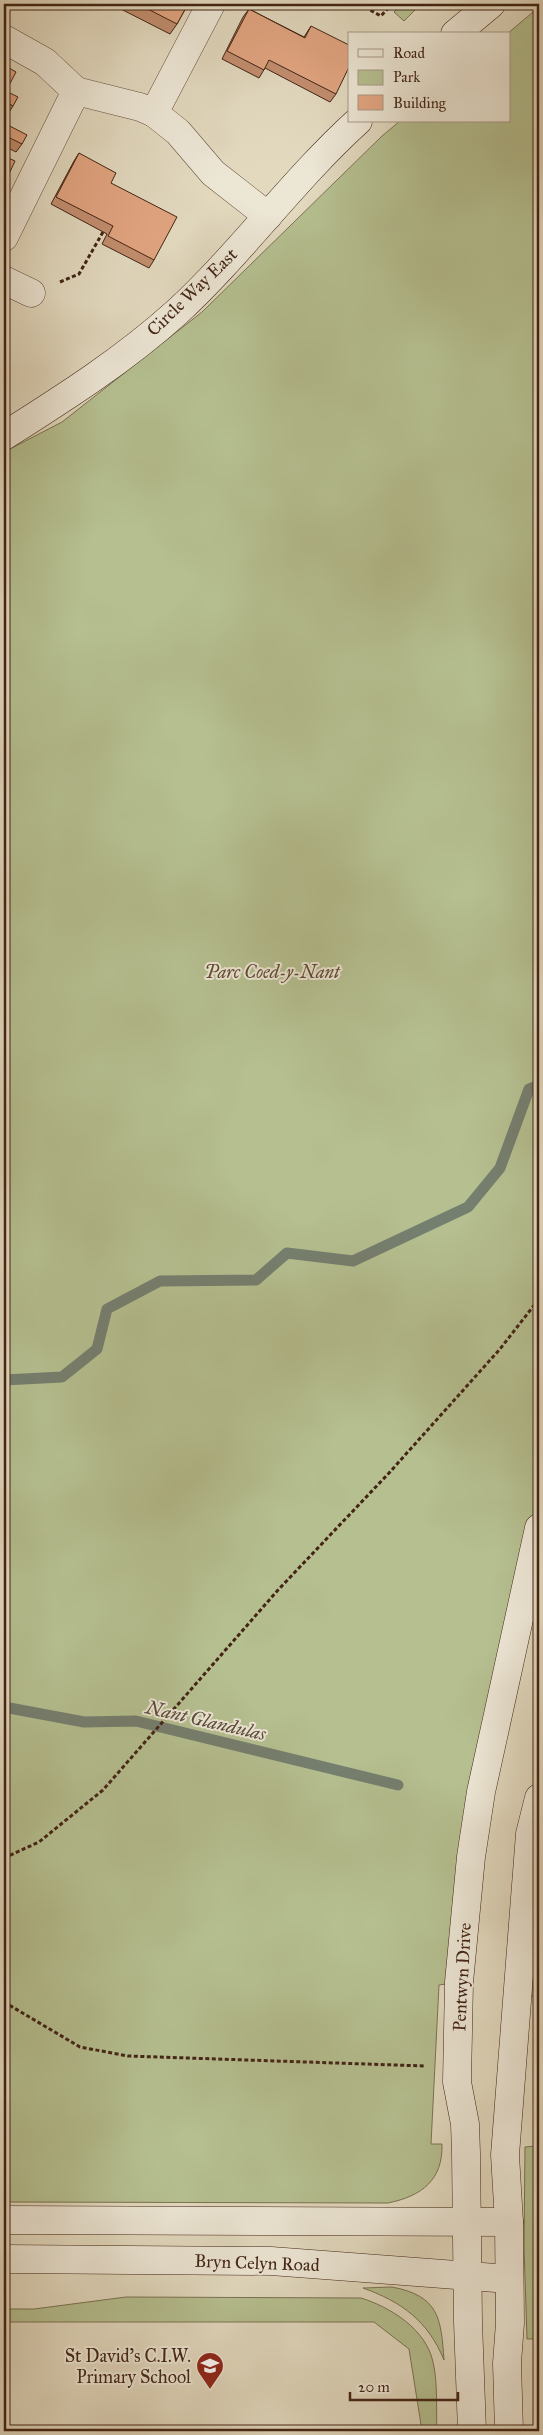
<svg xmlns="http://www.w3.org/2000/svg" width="543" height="2435" font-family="'IM FELL Great Primer',serif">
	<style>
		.green { fill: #b5bf90; stroke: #7c7252 }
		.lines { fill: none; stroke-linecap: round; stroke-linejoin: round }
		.stream { stroke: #757f6f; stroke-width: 11 }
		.street-casing { stroke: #6b5140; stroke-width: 29 }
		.secondary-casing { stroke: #432415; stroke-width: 29 }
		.path { stroke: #432415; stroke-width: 3; stroke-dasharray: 4 2.5; stroke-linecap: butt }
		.street { stroke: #ece6d5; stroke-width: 28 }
		.secondary { stroke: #ece6d5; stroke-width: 28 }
		.wall { fill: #c28e6f; stroke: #432415 }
		.building { fill: #e1a581; stroke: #432415 }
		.labels { text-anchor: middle; stroke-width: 4; stroke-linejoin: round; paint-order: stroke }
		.street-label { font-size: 18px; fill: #432415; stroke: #ece6d5 }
		.park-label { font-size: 18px; font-style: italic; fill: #604b34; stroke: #ece6d5 }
		.poi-label { font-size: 18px; fill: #432415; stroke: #ece6d5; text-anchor: end }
		.water-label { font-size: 19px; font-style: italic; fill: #584a3a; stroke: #ece6d5 }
	</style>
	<rect width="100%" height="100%" fill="#e2d9bf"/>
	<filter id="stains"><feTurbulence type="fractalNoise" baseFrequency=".004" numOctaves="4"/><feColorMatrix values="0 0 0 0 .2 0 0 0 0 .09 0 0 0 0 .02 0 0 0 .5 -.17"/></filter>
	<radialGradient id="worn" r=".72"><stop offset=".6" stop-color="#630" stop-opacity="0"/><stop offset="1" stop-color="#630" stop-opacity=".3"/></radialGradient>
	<g class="green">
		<polygon points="403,4 421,4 404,21 394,12"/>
		<path d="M539,7V1492L508,1630L446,1984L439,1985L431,2144H442C443,2180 422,2196 388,2203L4,2202V452L62,422L202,312L382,136L400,121H509V34H507Z"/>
		<polygon points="539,1911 539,1997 531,1996"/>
		<polygon points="539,2090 539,2339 527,2339 524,2246 525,2147 536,2146"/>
		<path d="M392,2287C439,2296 441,2318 444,2360C428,2321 402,2302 363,2288Z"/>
		<path d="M126,2297L361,2298C390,2307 426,2329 433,2362C438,2383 436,2409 437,2431H422L409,2349L374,2322H4V2309H34Z"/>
	</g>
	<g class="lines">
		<g class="stream">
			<polyline points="4,1380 62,1377 97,1349 107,1309 160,1281 256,1280 287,1253 353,1261 468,1207 500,1168 529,1089 539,1085"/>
			<polyline points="4,1707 84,1722 136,1721 398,1785"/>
		</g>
		<defs>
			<g id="street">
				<polyline points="4,39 45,62 76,91"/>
				<polyline points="154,113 178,132 213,173 268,216"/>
				<polyline points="4,237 76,91 140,107 154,113 211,4"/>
				<polyline points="4,280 31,293"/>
			</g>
			<g id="secondary">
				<polyline points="455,34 491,4"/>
				<path d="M4,436C64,398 124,360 177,312C241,253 293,180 358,121"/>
				<polyline points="4,2220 509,2222"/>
				<polyline points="4,2259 271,2261 509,2279"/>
				<polyline points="472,2431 468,2322 466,2153 465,2124 457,2082 459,1982 471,1857 481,1792 539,1528"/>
				<polyline points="509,2431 507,2363 510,2323 509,2222 505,2155 530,1834 539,1798"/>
			</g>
		</defs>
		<use href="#street" class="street-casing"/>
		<use href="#secondary" class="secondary-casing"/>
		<g class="path">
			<polyline points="359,4 381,16 392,4"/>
			<polyline points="60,282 79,274 103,232"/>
			<polyline points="4,1858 39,1842 103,1790 278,1590 389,1473 500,1349 539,1299"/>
			<polyline points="4,2002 80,2047 128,2056 425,2066"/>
		</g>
		<use href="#street" class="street"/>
		<use href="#secondary" class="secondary"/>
	</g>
	<g class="wall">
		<polygon points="111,4 188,4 177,24 170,34"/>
		<polygon points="249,9 304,37 311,26 336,94 330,102 265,68 259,78 222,59 243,17"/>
		<polygon points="4,65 6,91 13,106 8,114 4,112"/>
		<polygon points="4,123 22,144 16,152 4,146"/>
		<polygon points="79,153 111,183 154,260 149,268 102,244 107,234 51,204 74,161"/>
		<polygon points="4,156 8,176 4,182"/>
	</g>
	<g class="building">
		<polygon points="138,4 188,4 177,24"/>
		<polygon points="249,9 305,38 311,26 349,45 349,67 336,94 269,60 264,70 227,51"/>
		<polygon points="4,65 16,72 6,91 18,97 13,106 4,101"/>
		<polygon points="4,123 27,135 22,144 4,135"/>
		<polygon points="79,153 116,173 111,183 177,217 154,260 108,236 113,226 56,197"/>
		<polygon points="4,156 15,161 8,176 4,174"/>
		<polygon points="20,2427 28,2427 34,2431 15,2431"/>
	</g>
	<defs>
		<symbol id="school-pin" viewBox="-11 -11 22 30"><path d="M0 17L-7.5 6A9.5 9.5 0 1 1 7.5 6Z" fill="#8f2418" stroke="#ece6d5"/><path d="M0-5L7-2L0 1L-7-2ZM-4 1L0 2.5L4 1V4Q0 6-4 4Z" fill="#fff"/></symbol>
	</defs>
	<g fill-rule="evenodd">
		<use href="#school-pin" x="194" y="2350" width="32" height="43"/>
	</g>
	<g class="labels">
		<g class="street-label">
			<text transform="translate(192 292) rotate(-44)" y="6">Circle Way East</text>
			<text transform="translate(462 1977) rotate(-87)" y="6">Pentwyn Drive</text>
			<text transform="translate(257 2263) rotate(2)" y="6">Bryn Celyn Road</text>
		</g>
		<g class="park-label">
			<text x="272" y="978">Parc Coed-y-Nant</text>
		</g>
		<g class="poi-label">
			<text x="191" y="2362">St David's C.I.W.<tspan x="191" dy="21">Primary School</tspan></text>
		</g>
		<g class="water-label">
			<text transform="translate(206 1720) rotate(13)" y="7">Nant Glandulas</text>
		</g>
	</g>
	<rect width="543" height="2435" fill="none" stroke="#e2d9bf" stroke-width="20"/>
	<rect x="5" y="5" width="533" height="2425" fill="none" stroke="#432415" stroke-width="2.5"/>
	<rect x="10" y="10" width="523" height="2415" fill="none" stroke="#432415"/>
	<rect x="348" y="32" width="162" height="90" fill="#ece6d5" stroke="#a89888"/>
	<rect x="358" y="49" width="25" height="8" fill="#ece6d5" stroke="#a89888"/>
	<text x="393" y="58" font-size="15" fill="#432415">Road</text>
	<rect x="358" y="70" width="25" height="15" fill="#b5bf90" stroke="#a89888"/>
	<text x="393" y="82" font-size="15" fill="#432415">Park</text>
	<rect x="358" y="95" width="25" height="15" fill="#e1a581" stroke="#a89888"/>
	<text x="393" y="108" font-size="15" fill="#432415">Building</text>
	<path d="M350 2392v8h108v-8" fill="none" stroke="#432415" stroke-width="2.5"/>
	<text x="358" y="2392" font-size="15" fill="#432415" stroke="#ece6d5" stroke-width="4" paint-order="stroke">20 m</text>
	<rect width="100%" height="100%" filter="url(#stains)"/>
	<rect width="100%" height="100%" fill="url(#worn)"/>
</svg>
